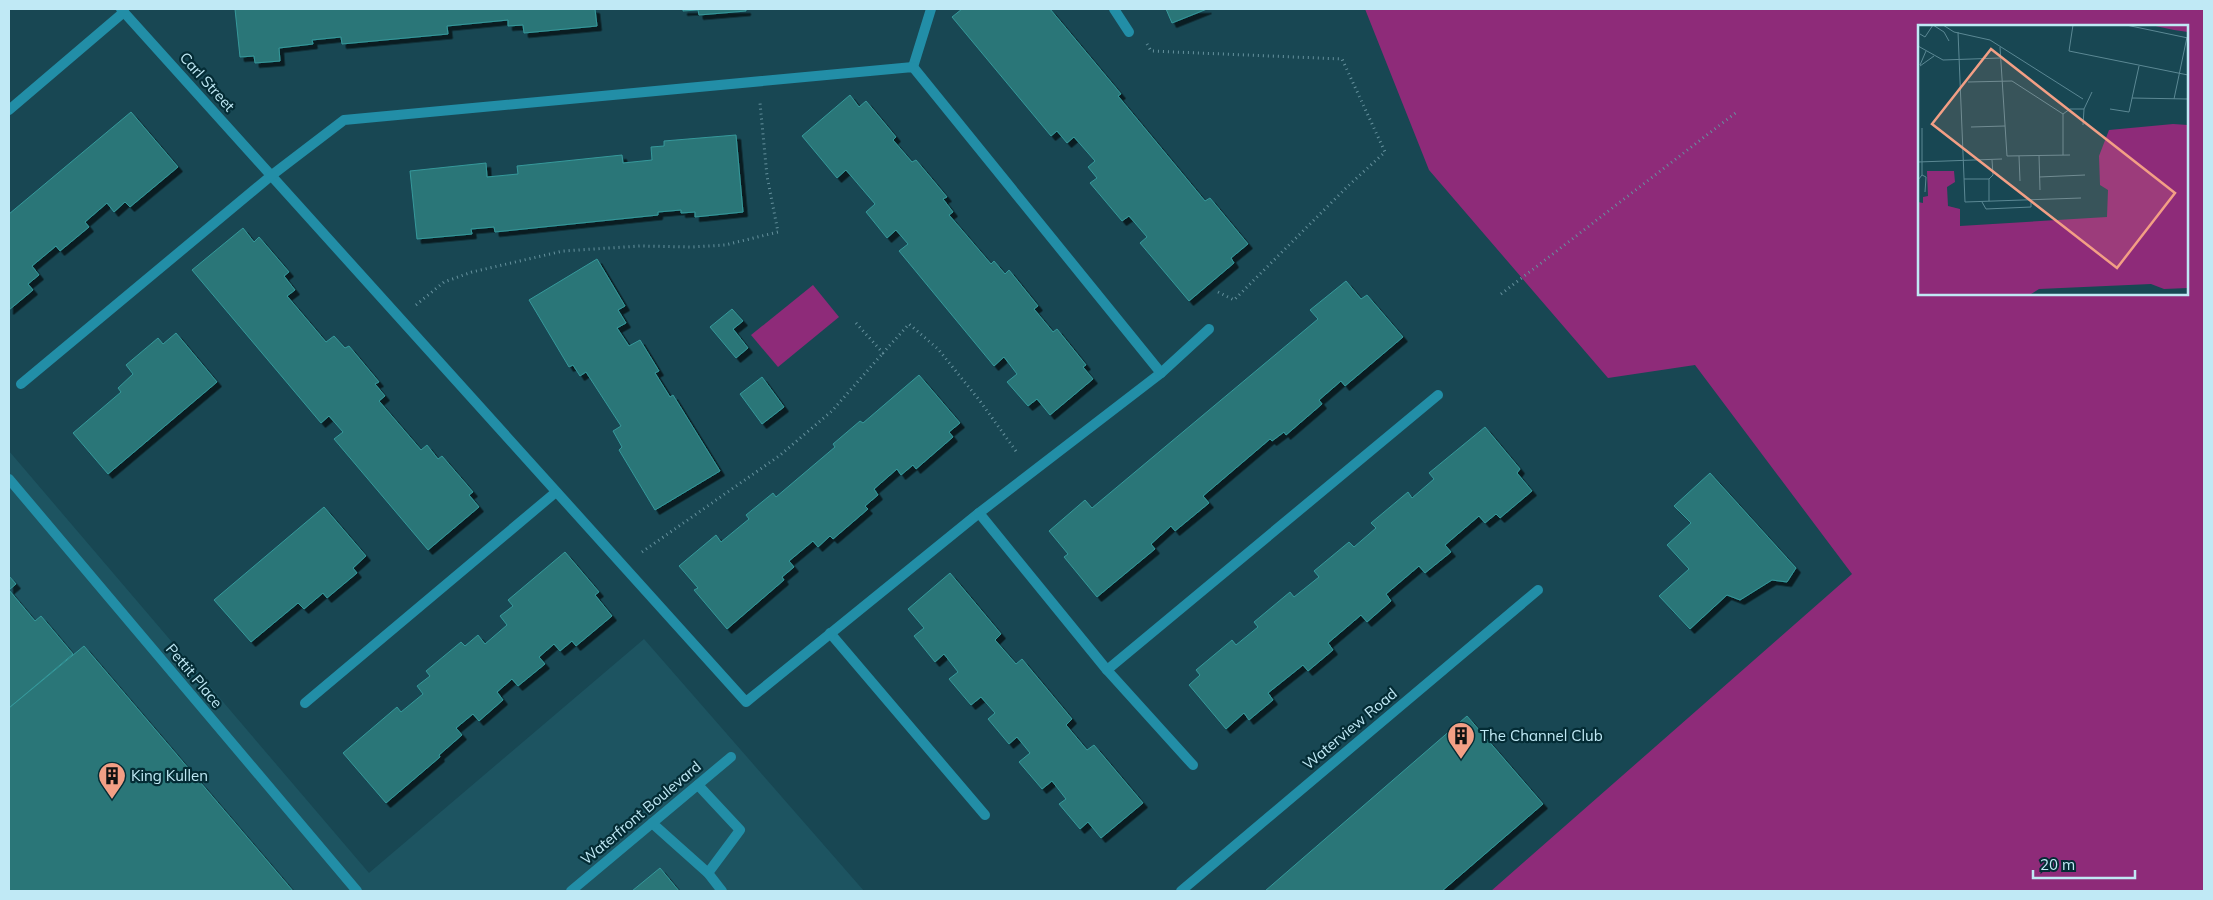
<svg xmlns="http://www.w3.org/2000/svg" width="2213" height="900" font-family="Mulish,sans-serif">
	<style>
		.built { fill: #1d5461 }
		.water { fill: #8e2b79; fill-rule: evenodd }
		.building { fill: #2c7678; stroke: #35999b; filter: url(#shadow) }
		.lines { fill: none; stroke-linecap: round; stroke-linejoin: round }
		.path { stroke: #66929e; stroke-width: 3; stroke-dasharray: 1 4; stroke-linecap: butt }
		.service { stroke: #228ea7; stroke-width: 10 }
		.minor { stroke: #228ea7; stroke-width: 10 }
		.labels { text-anchor: middle; stroke-width: 4.5; stroke-linejoin: round; paint-order: stroke }
		.street-label { font-size: 15px; fill: #c0e9f5; stroke: #042c35 }
		.poi-label { font-size: 15px; fill: #c0e9f5; stroke: #042c35; text-anchor: start }
		.inset-road { fill: none; stroke: #5b8894; stroke-width: 1 }
		.view { fill: #f39f85; fill-opacity: 0.15; stroke: #f39f85; stroke-width: 2.5 }
		.inset-edge { fill: none; stroke: #c0e9f5; stroke-width: 2.5 }
	</style>
	<defs>
		<filter id="shadow"><feDropShadow dx="4.5" dy="4.5" stdDeviation="0" flood-color="#0009"/></filter>
	</defs>
	<rect width="100%" height="100%" fill="#184753"/>
	<polygon class="built" points="9,451 369,873 644,639 864,891 9,891"/>
	<g class="water">
		<path d="M1365,9H2204V891H1491L1852,574L1695,365L1608,378L1429,170ZM1919,26H2187V294H1919Z"/>
		<polygon points="813,285 839,317 778,367 751,335"/>
	</g>
	<g class="building">
		<polygon points="235,9 595,9 597,26 524,33 523,25 508,26 508,20 447,26 448,34 342,44 341,37 312,40 313,44 279,48 280,61 255,63 254,56 240,57"/>
		<polygon points="683,9 746,9 746,11 699,15 698,10 683,11"/>
		<polygon points="962,9 1050,9 1121,94 1118,96 1205,201 1210,198 1248,244 1231,258 1234,263 1189,301 1140,243 1147,237 1129,216 1122,221 1090,183 1097,178 1088,167 1095,161 1074,137 1067,143 1057,131 1051,136 952,17"/>
		<polygon points="1166,9 1207,9 1172,23"/>
		<polygon points="850,95 859,107 866,101 896,137 893,140 912,162 916,160 947,197 943,199 953,212 949,215 991,264 994,261 1005,274 1009,270 1038,306 1034,309 1053,332 1057,329 1086,365 1083,367 1093,379 1050,415 1037,399 1028,406 1007,382 1017,374 1004,357 994,366 899,251 908,244 896,230 887,238 866,212 875,204 846,170 837,178 802,136"/>
		<polygon points="131,112 178,167 130,207 125,202 114,212 107,203 85,222 89,227 60,251 56,246 32,266 39,275 28,284 33,290 9,310 9,214"/>
		<polygon points="736,135 743,212 695,217 695,212 681,213 681,210 658,212 658,215 495,232 494,227 471,229 472,234 417,239 410,171 486,163 487,177 518,174 517,166 622,155 623,163 652,160 651,147 664,146 664,141"/>
		<polygon points="243,228 254,242 259,237 289,272 284,276 295,290 287,296 326,342 334,336 345,348 349,346 379,382 375,384 385,396 379,401 421,450 427,445 438,459 442,456 473,492 469,495 479,507 428,550 334,439 343,432 329,416 321,423 192,270"/>
		<polygon points="597,259 625,306 618,310 626,323 617,328 629,346 640,340 659,371 655,373 670,397 673,395 720,471 655,510 619,450 622,447 613,431 621,426 586,372 580,376 573,365 569,367 529,300"/>
		<polygon points="1346,281 1361,299 1367,295 1403,337 1345,386 1341,381 1319,400 1322,404 1286,435 1284,432 1272,441 1270,439 1203,496 1209,503 1175,531 1171,526 1151,544 1155,549 1097,597 1064,557 1068,554 1049,531 1085,500 1092,508 1318,319 1310,310"/>
		<polygon points="732,309 743,321 733,329 748,348 736,358 710,327"/>
		<polygon points="176,333 217,382 108,474 73,433 121,392 118,388 133,374 126,365 158,338 163,344"/>
		<polygon points="919,375 960,423 949,432 953,437 916,469 913,465 901,475 897,469 874,489 878,495 865,506 868,509 833,539 830,536 818,547 813,541 789,561 794,567 782,577 784,580 727,629 694,590 698,588 679,566 716,535 721,542 749,519 746,515 773,493 776,497 835,447 833,444 860,421 863,423"/>
		<polygon points="762,377 784,407 762,424 740,394"/>
		<polygon points="1485,427 1520,469 1517,473 1532,491 1500,518 1496,514 1485,523 1479,516 1445,545 1451,552 1425,573 1419,566 1386,594 1391,601 1367,622 1361,615 1328,643 1333,650 1308,671 1303,665 1268,693 1273,700 1249,720 1244,713 1226,729 1189,685 1200,675 1196,670 1232,640 1236,645 1258,627 1254,622 1290,592 1294,597 1319,577 1314,571 1349,542 1354,547 1376,528 1371,523 1408,492 1412,498 1434,479 1429,473"/>
		<polygon points="1710,473 1796,568 1787,582 1772,580 1740,600 1727,595 1690,629 1659,596 1689,569 1667,545 1691,523 1674,506"/>
		<polygon points="324,507 366,556 353,568 357,573 327,598 323,593 304,609 298,603 251,642 214,600"/>
		<polygon points="565,552 599,592 595,595 612,616 576,646 572,641 560,651 554,644 539,657 545,664 518,686 512,679 497,692 503,700 479,721 473,714 456,728 462,735 439,755 440,757 386,803 343,753 397,707 401,712 423,694 417,686 430,676 426,671 461,642 465,646 478,635 485,644 507,625 500,616 513,606 508,600"/>
		<polygon points="950,573 1001,634 995,640 1016,664 1022,659 1072,719 1066,725 1087,750 1094,745 1143,803 1101,838 1088,822 1080,829 1059,804 1066,799 1052,781 1042,789 1019,762 1030,753 1017,737 1009,744 988,719 995,713 981,697 971,705 949,679 958,672 944,654 935,662 914,636 924,628 908,609"/>
		<polygon points="9,576 16,584 9,590 35,621 41,616 73,654 9,708"/>
		<polygon points="84,646 293,891 9,891 9,708"/>
		<polygon points="1467,716 1543,804 1442,891 1265,891"/>
		<polygon points="660,868 679,891 632,891"/>
	</g>
	<g class="lines">
		<g class="path">
			<polyline points="1147,44 1151,51 1342,59 1385,152 1347,187 1234,300 1216,291"/>
			<polyline points="1501,294 1738,111"/>
			<polyline points="416,305 444,282 472,272 563,251 640,246 692,247 725,245 778,232 767,176 760,103"/>
			<polyline points="856,323 883,353 909,324 938,349 980,401 1018,454"/>
			<polyline points="642,552 779,456 832,411 883,353"/>
		</g>
		<g class="service">
			<polyline points="830,633 985,815"/>
			<polyline points="698,785 740,830 708,873"/>
			<polyline points="652,823 708,873 722,891"/>
		</g>
		<g class="minor">
			<polyline points="121,9 746,702 979,513 1161,373 1209,329"/>
			<polyline points="1114,9 1129,32"/>
			<polyline points="913,67 931,9"/>
			<polyline points="9,110 124,12"/>
			<polyline points="21,384 272,175 344,120 913,67 1161,373"/>
			<polyline points="9,479 357,891"/>
			<polyline points="979,513 1107,670 1193,765"/>
			<polyline points="1107,670 1438,395"/>
			<polyline points="305,703 556,492"/>
			<polyline points="571,891 731,757"/>
			<polyline points="1181,891 1538,590"/>
		</g>
	</g>
	<defs>
		<symbol id="building-pin" viewBox="-11 -11 22 30"><path d="M0 17L-7.5 6A9.5 9.5 0 1 1 7.5 6Z" fill="#f39f85" stroke="#042c35"/><path d="M-4-6H4V6H1V3H-1V6H-4ZM-2.5-4.3h1.7v1.8h-1.7ZM.8-4.3h1.7v1.8H.8ZM-2.5-1h1.7V.8h-1.7ZM.8-1h1.7V.8H.8Z" fill="#111"/></symbol>
	</defs>
	<g fill-rule="evenodd">
		<use href="#building-pin" x="1445" y="720" width="32" height="43"/>
		<use href="#building-pin" x="96" y="760" width="32" height="43"/>
	</g>
	<g class="labels">
		<g class="street-label">
			<text transform="translate(207 82) rotate(48)" y="5">Carl Street</text>
			<text transform="translate(194 676) rotate(50)" y="5">Pettit Place</text>
			<text transform="translate(1350 729) rotate(-40)" y="5">Waterview Road</text>
			<text transform="translate(641 813) rotate(-40)" y="5">Waterfront Boulevard</text>
		</g>
		<g class="poi-label">
			<text x="1480" y="741">The Channel Club</text>
			<text x="131" y="781">King Kullen</text>
		</g>
	</g>
	<g transform="translate(1918 25)">
		<rect width="270" height="270" fill="#184753"/>
		<path d="M233,0H270V7L256,5ZM255,99L270,100V263L246,264L233,259L121,264L113,269L0,270V177L5,178V172L10,171L9,146H36L37,157L29,162L30,181L42,184V201L189,192L190,165L182,160L181,131L191,105Z" fill="#8e2b79"/>
		<path class="inset-road" d="M15,0L26,7L31,16M25,0L36,7L72,15L165,74M155,0L151,26L270,50M208,0L270,13M40,7L47,177L163,173M2,9L7,12L15,0M0,21L25,35L82,33M82,22L89,131L152,130M2,40L8,26M2,41L16,31M50,57L94,56L145,89V130M214,73L270,74M256,74L269,12M192,84L211,87L221,41M145,89L152,84H166M165,100L166,84L174,67M53,102L87,101M121,130L122,165M101,131L102,156M0,137L84,134M4,150L8,152L7,167M121,152L167,150M46,154H71V176M71,154L75,150L74,135M0,155L4,150V103M64,177L68,184L113,182V175"/>
		<path class="view" d="M73,24L257,168L199,243L14,99Z"/>
		<rect width="270" height="270" class="inset-edge"/>
	</g>
	<rect width="2213" height="900" fill="none" stroke="#c0e9f5" stroke-width="20"/>
	<path d="M2033 870v8h102v-8" fill="none" stroke="#c0e9f5" stroke-width="2.5"/>
	<text x="2040" y="870" font-size="15" fill="#c0e9f5" stroke="#042c35" stroke-width="4" paint-order="stroke">20 m</text>
</svg>
